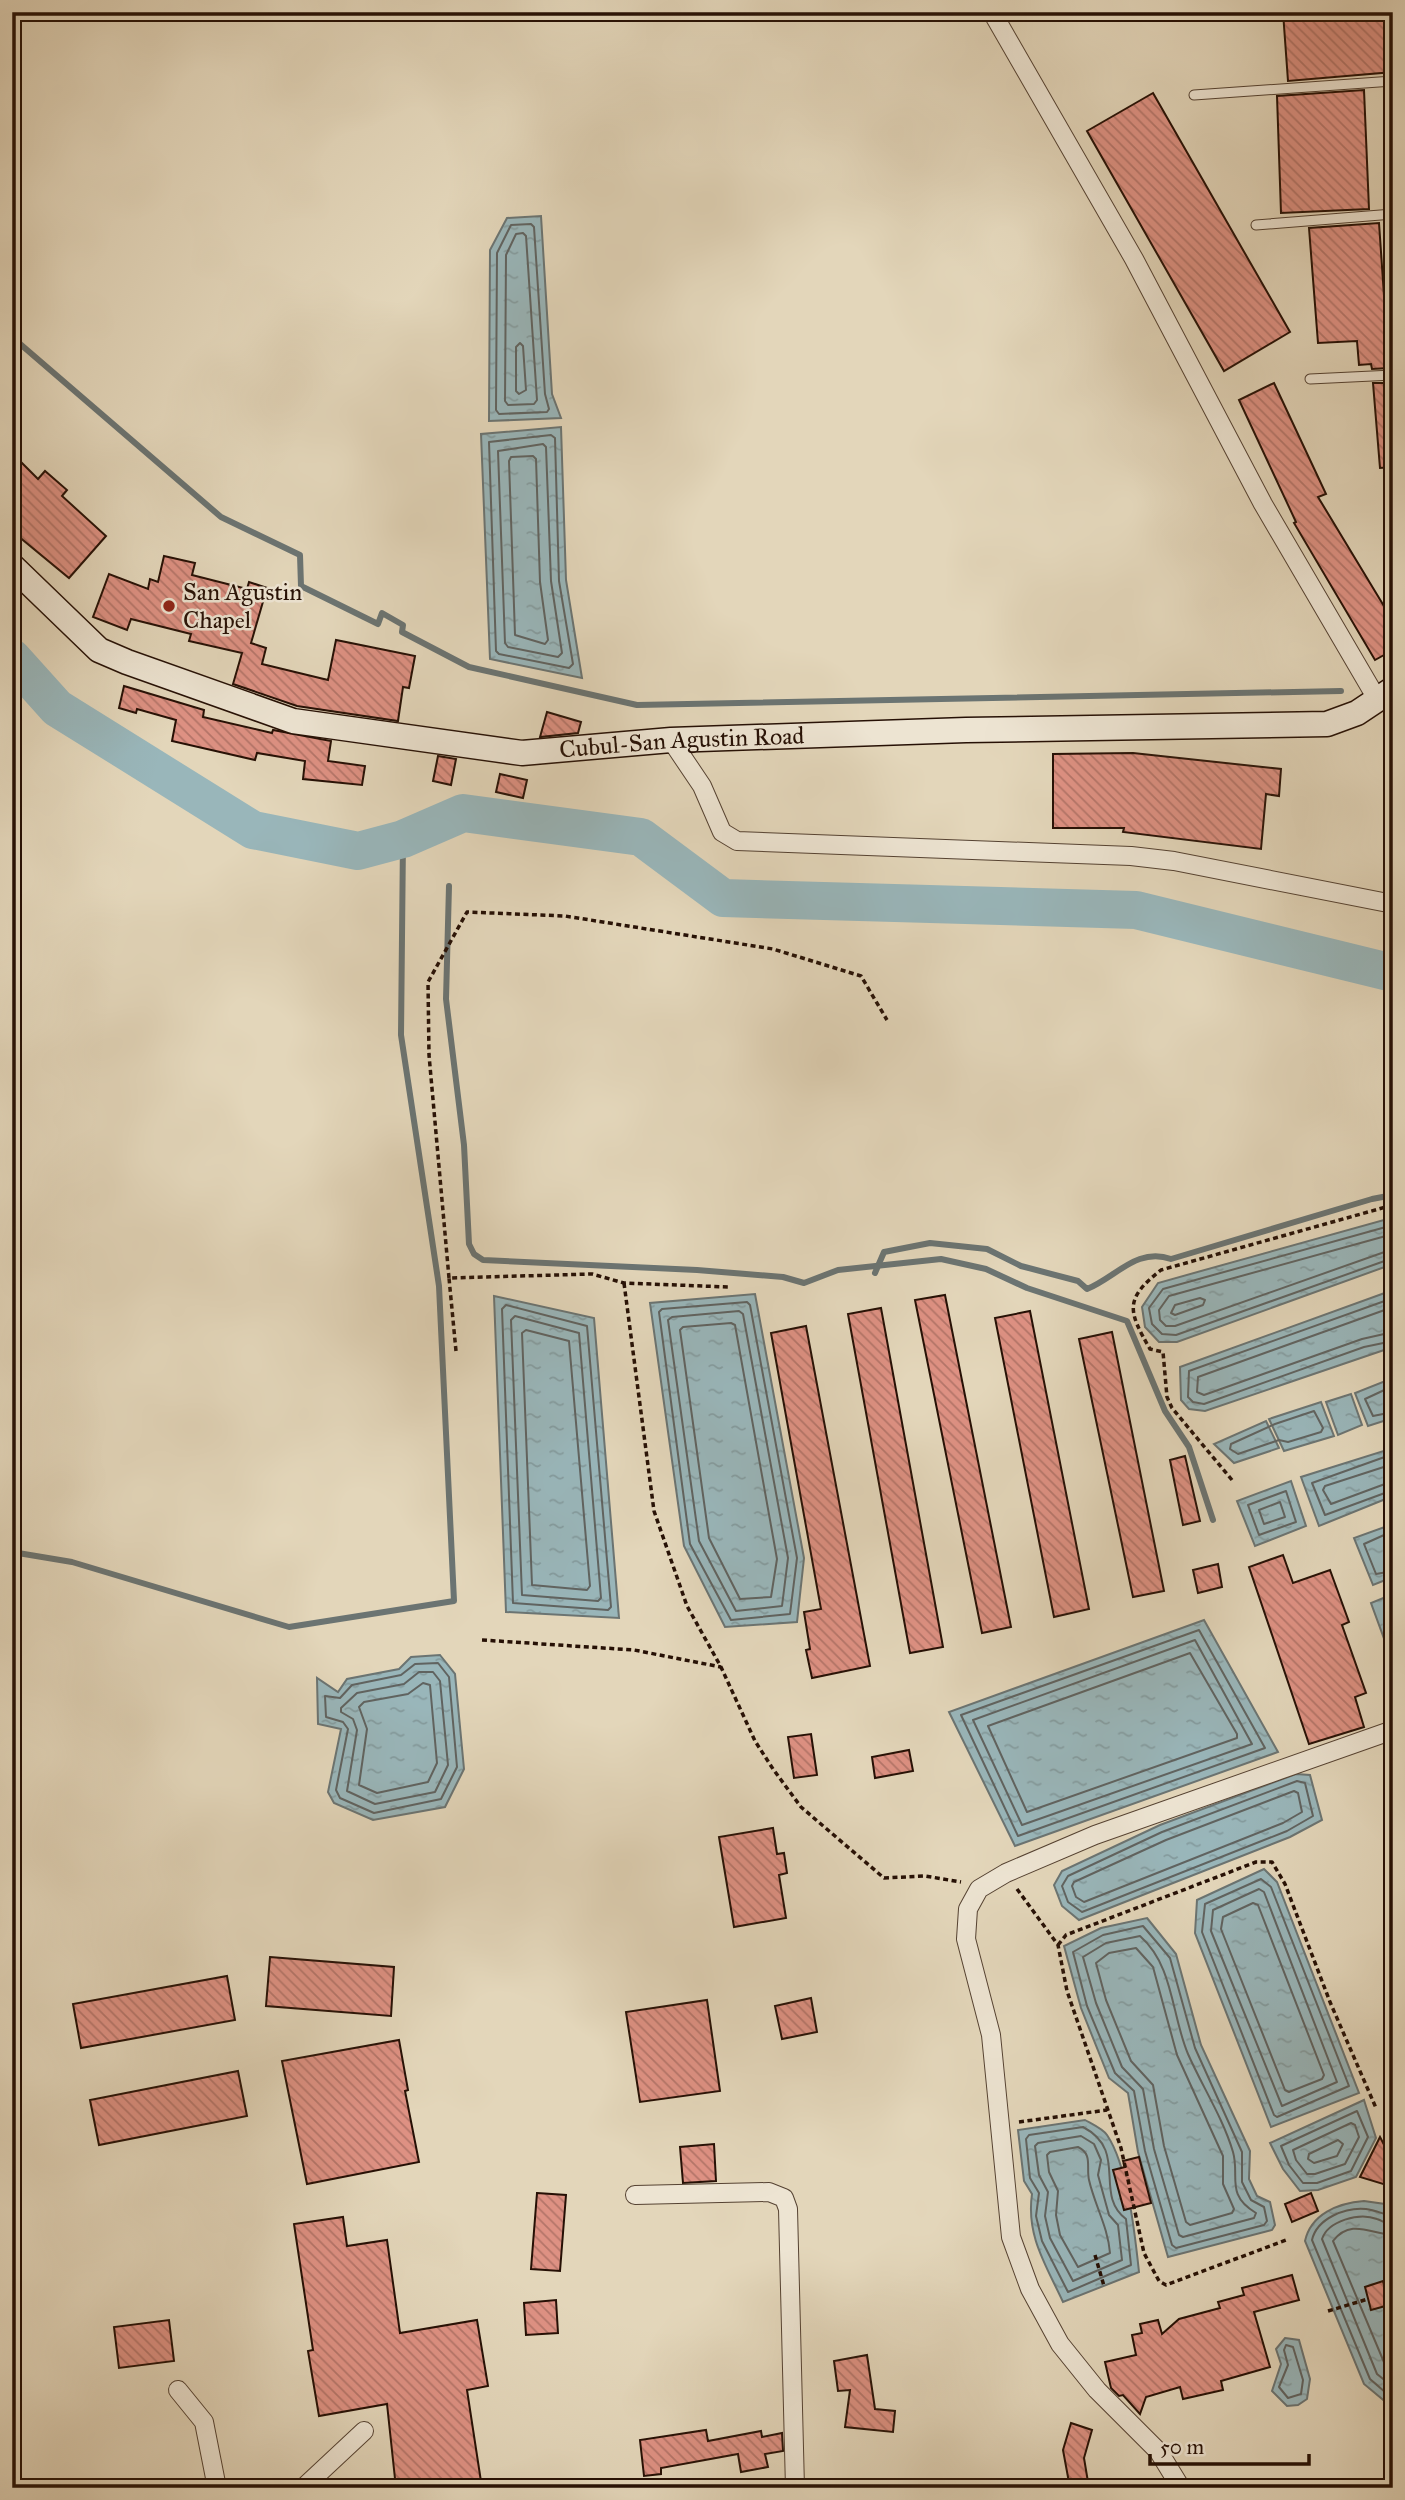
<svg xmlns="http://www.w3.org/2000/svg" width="1405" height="2500" font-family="'IM FELL Great Primer',serif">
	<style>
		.water { fill: url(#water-ripples); stroke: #6b7472; stroke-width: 2 }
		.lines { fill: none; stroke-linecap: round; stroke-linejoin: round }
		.shore { stroke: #606360; stroke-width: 2 }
		.stream { stroke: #6b7472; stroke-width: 6 }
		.river { stroke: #99b6ba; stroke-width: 38 }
		.building { fill: url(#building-back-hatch); stroke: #261005; stroke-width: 2 }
		.lane-casing { stroke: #554232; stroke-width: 11 }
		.street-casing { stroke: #554232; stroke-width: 20 }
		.secondary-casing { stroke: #261005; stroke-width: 27 }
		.path { stroke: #261005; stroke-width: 3.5; stroke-dasharray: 5 3.5; stroke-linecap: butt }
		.lane { stroke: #ede4d2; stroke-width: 9 }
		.street { stroke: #ede4d2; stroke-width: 18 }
		.secondary { stroke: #ede4d2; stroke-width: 24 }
		.poi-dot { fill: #8f2418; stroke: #ede4d2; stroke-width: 2.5 }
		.labels { text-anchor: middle; stroke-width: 5; stroke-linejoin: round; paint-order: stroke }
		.poi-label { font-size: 24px; fill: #261005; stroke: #ede4d2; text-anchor: start }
		.street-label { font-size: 24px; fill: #261005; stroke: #ede4d2 }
	</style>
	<defs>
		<pattern id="water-ripples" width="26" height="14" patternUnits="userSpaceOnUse" patternTransform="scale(1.75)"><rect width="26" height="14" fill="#99b6ba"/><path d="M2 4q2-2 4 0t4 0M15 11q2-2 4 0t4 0" fill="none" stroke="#849b9e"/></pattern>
		<pattern id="building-back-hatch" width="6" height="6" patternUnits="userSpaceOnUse" patternTransform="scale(1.75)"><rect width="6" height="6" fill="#de9183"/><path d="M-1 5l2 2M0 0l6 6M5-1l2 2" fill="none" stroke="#b47569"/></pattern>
	</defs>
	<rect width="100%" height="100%" fill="#e3d6ba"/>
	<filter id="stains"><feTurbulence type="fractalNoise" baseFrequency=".00286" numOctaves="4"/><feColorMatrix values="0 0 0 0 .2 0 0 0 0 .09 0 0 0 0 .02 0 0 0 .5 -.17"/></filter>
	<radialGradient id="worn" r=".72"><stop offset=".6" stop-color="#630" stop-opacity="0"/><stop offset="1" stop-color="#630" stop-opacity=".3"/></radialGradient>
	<g class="water">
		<polygon points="541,216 552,394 561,418 489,421 490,250 507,218"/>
		<polygon points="561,427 566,580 582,678 490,659 481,434"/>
		<polygon points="1391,1218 1393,1264 1177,1342 1159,1342 1145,1327 1142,1307 1158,1283"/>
		<polygon points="1393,1290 1393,1347 1205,1411 1189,1409 1181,1400 1180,1367"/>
		<polygon points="755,1294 804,1558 797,1622 725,1627 684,1546 650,1303"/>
		<polygon points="494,1296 594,1318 619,1618 506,1612"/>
		<polygon points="1393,1378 1393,1418 1368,1426 1355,1393"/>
		<polygon points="1351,1394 1362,1425 1338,1435 1326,1402"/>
		<polygon points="1321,1402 1334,1436 1284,1451 1269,1419"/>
		<polygon points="1266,1421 1279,1448 1234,1463 1214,1444"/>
		<polygon points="1393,1448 1393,1496 1319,1526 1301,1477"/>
		<polygon points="1291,1481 1306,1526 1255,1546 1237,1501"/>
		<polygon points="1393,1524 1393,1577 1373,1585 1354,1538"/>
		<polygon points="1393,1594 1393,1642 1386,1644 1371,1603"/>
		<polygon points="1204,1620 1278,1752 1015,1846 949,1712"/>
		<polygon points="440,1655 455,1674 464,1769 445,1807 373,1820 334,1803 328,1792 341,1729 318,1724 317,1678 338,1692 347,1679 399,1669 411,1657"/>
		<polygon points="1296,1774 1310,1775 1322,1820 1290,1837 1079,1920 1062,1906 1054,1885 1062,1871 1160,1825"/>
		<polygon points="1264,1869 1277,1882 1359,2093 1271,2127 1195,1933 1197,1900"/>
		<polygon points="1147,1918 1176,1954 1201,2045 1250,2151 1249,2179 1257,2196 1270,2202 1275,2225 1272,2230 1168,2257 1138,2152 1128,2093 1109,2078 1081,2008 1064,1946 1101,1928"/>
		<polygon points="1364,2100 1376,2138 1356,2177 1318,2190 1300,2191 1283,2169 1270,2143"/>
		<path d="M1085,2120C1092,2124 1103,2129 1107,2135C1128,2166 1135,2235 1139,2272L1063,2302C1046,2265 1026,2236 1032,2194L1024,2181L1018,2130Z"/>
		<path d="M1364,2201L1385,2204L1393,2212V2408L1364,2384L1305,2241C1311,2214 1338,2203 1364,2201Z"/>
		<polygon points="1285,2338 1299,2340 1310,2379 1307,2399 1298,2405 1287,2406 1272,2391 1281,2364 1276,2349"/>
	</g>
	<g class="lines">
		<g class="shore">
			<polygon points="531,224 534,227 545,394 549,409 547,412 499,414 496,410 497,253 511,225"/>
			<polygon points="523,233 526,236 537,400 534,404 508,405 505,401 506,255 516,234"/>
			<polygon points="520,343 523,346 526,390 519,394 516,391 516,347"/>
			<polygon points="551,435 555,438 559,581 573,664 569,668 499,654 496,651 489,442"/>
			<polygon points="543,444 546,447 551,581 562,653 558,657 508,647 505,643 498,451"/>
			<polygon points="533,456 536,459 540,582 548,640 545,644 515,635 509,461 511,457"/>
			<polyline points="1393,1225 1163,1289 1149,1308 1152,1324 1162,1334 1176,1335 1393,1258"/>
			<polyline points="1393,1234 1169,1296 1159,1310 1160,1320 1166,1326 1175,1326 1393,1249"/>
			<polygon points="1200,1298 1205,1300 1203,1305 1175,1315 1171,1313 1175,1305"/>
			<polyline points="1393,1298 1189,1371 1188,1397 1193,1402 1204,1404 1364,1347 1393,1341"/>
			<polygon points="747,1302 750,1305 797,1558 790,1614 731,1620 690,1544 659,1312 662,1309"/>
			<polygon points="506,1305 587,1326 611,1607 608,1610 513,1603 502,1309"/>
			<polyline points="1393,1307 1198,1377 1197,1392 1204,1395 1362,1339 1393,1332"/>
			<polygon points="739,1311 743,1314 788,1558 782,1606 736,1611 699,1541 668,1320 672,1317"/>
			<polygon points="515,1316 579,1333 601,1598 598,1601 522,1595 511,1320"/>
			<polygon points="731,1323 735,1325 777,1559 771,1597 740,1599 709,1538 680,1330 683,1327"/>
			<polygon points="526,1330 569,1341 590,1586 587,1590 532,1585 522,1333"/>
			<polyline points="1393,1386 1365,1399 1373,1416 1393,1412"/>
			<polygon points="1314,1411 1323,1428 1321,1432 1288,1442 1279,1440 1238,1454 1230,1449 1231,1444 1275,1424"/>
			<polyline points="1393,1454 1312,1483 1325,1515 1393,1490"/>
			<polyline points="1393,1464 1325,1486 1323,1490 1331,1504 1393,1481"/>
			<polygon points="1286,1491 1296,1522 1259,1535 1248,1505"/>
			<polygon points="1280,1502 1285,1517 1264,1524 1259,1510"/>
			<polyline points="1393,1531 1364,1544 1376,1574 1393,1571"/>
			<polygon points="1199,1630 1265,1748 1018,1836 961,1715"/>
			<polygon points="1195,1640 1252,1744 1022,1825 973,1720"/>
			<polygon points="1190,1653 1237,1734 1237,1738 1027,1812 988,1726"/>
			<polygon points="438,1663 449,1677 457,1767 441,1799 374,1813 340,1798 336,1790 348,1729 343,1722 326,1717 325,1696 340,1698 352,1685 401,1675 415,1664"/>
			<polygon points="419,1672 433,1672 440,1681 448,1765 435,1792 375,1804 347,1791 357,1730 353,1719 341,1712 341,1708 357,1693 404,1684"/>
			<polygon points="423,1683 430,1685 437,1763 428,1782 377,1793 359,1785 367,1729 359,1707 364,1702 408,1694"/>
			<polygon points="1297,1781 1305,1783 1313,1816 1287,1831 1082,1912 1068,1902 1062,1886 1068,1876 1162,1832"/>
			<polygon points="1294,1791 1298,1793 1302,1812 1283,1823 1084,1902 1076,1897 1072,1886 1074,1882 1166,1840"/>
			<polygon points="1261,1879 1271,1887 1349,2086 1277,2117 1274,2115 1202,1932 1205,1904"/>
			<polygon points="1259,1889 1264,1892 1337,2082 1282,2106 1211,1931 1213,1910"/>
			<polygon points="1253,1903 1258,1905 1324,2075 1322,2079 1289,2092 1285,2090 1221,1929 1223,1917"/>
			<polygon points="1143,1926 1170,1958 1195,2048 1242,2152 1242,2182 1251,2200 1264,2207 1267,2221 1264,2225 1176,2248 1172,2245 1145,2151 1134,2091 1115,2073 1087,2006 1073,1952 1103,1935"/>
			<path d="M1140,1936C1174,1966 1171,2014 1188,2054C1202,2086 1223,2118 1233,2152C1240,2176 1225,2195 1256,2213L1254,2218L1183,2237L1179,2235L1154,2149L1143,2089L1122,2067L1096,2003L1083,1957L1106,1943Z"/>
			<polygon points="1136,1948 1153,1967 1177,2055 1223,2156 1223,2184 1234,2209 1232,2213 1190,2225 1186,2222 1164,2146 1153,2085 1131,2061 1106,2000 1096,1963 1109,1953"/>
			<polygon points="1357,2111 1368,2137 1351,2171 1317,2183 1303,2183 1289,2165 1281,2146"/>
			<polygon points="1351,2123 1355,2125 1359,2137 1345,2164 1315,2174 1307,2174 1296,2160 1293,2150"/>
			<path d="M1083,2127C1129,2151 1093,2194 1126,2219L1131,2265L1068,2292L1042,2241L1036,2216L1039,2193L1030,2178L1026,2139L1029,2135Z"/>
			<polygon points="1081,2136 1094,2144 1101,2160 1098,2175 1109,2215 1118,2225 1122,2260 1073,2281 1050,2238 1045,2216 1048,2192 1039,2175 1035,2146 1038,2143"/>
			<polygon points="1338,2140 1343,2144 1337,2156 1314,2163 1308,2159 1309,2154"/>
			<path d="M1078,2147C1093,2154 1086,2167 1089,2180C1095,2206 1108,2227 1110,2253L1078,2267L1060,2235L1056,2215L1058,2191L1049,2172L1047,2155L1050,2152Z"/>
			<path d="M1393,2216C1384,2215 1376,2210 1366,2209C1346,2207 1317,2218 1312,2240L1370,2379L1393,2399"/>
			<path d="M1393,2225C1386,2224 1383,2221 1377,2219C1359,2212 1328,2221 1322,2239L1377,2374L1393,2387"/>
			<path d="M1393,2235C1371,2234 1351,2218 1333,2241L1386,2367L1393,2374"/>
			<polygon points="1286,2345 1293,2347 1303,2380 1301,2394 1288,2398 1279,2387 1288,2365 1284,2350"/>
		</g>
		<g class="stream">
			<polyline points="12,337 221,517 300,555 301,586 378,624 382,613 403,625 402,632 469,667 637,705 1341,691"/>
			<polyline points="449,886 446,999 464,1145 469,1244 474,1254 483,1260 697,1270 783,1277 804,1283 838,1270 941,1259 986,1269 1027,1288 1127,1321 1165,1411 1189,1447 1213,1520"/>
			<path d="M875,1273L884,1252L930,1243L987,1249L1021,1266L1078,1281L1087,1289C1116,1277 1137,1247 1171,1259L1372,1199L1393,1195"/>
			<polyline points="12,1552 72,1562 289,1627 454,1601 439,1286 401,1035 403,839"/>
		</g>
		<polyline class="river" points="12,658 57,708 253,830 358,851 403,839 463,813 641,837 723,898 1136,910 1393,973"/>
	</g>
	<g class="building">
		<polygon points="1283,12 1393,12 1393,72 1288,81"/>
		<polygon points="1364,90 1369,209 1281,213 1277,96"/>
		<polygon points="1153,93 1290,332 1224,371 1087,131"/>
		<polygon points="1379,223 1389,368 1372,369 1371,364 1359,365 1357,341 1318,343 1309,228"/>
		<polygon points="1274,383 1326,494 1318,497 1393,621 1393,650 1375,660 1294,523 1296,522 1239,400"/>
		<polygon points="1373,383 1393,383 1393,467 1380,468"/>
		<polygon points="12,453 38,479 45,471 67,490 62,496 106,536 69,578 12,531"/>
		<polygon points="164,556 195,563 192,575 247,589 249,582 267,588 251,643 266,648 262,664 328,680 336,640 415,656 409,688 403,687 398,721 297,706 233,684 242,653 189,641 191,634 131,619 127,630 93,617 109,574 148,589 150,579 158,582"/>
		<polygon points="124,686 204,710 203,717 272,733 273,730 331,741 328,761 365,766 362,785 303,779 305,761 257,753 255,760 172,741 176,720 137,709 136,713 119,708"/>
		<polygon points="547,712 581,722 578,733 540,737"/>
		<polygon points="1133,753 1281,769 1279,796 1266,794 1261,849 1123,832 1124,828 1053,828 1053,754"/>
		<polygon points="438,756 456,759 451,785 433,781"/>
		<polygon points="500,774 527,780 523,798 496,792"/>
		<polygon points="945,1295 1011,1627 982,1633 915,1300"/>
		<polygon points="881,1308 943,1647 910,1653 848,1314"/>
		<polygon points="1030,1311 1089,1609 1054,1617 995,1318"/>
		<polygon points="806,1326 870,1666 812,1678 806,1650 810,1649 804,1612 821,1609 771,1333"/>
		<polygon points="1112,1332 1164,1591 1133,1597 1079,1339"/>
		<polygon points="1185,1456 1200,1521 1183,1525 1170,1460"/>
		<polygon points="1283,1555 1293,1583 1330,1570 1349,1622 1342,1625 1366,1693 1355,1697 1364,1727 1309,1744 1249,1567"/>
		<polygon points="1218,1564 1222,1587 1198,1593 1193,1570"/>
		<polygon points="811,1734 817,1775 794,1778 788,1737"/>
		<polygon points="909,1750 913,1771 875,1778 872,1757"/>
		<polygon points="773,1828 777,1854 784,1853 787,1873 779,1875 786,1918 734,1927 719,1837"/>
		<polygon points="270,1957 394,1967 391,2016 266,2006"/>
		<polygon points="227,1976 235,2020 81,2048 73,2004"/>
		<polygon points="811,1998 817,2032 782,2039 775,2006"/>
		<polygon points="707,2000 720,2091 640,2102 626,2012"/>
		<polygon points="399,2040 408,2090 405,2091 419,2162 307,2184 282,2061"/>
		<polygon points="238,2071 247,2116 99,2145 90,2100"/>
		<polygon points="1380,2137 1393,2162 1393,2187 1360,2177"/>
		<polygon points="714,2144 716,2181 683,2183 680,2147"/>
		<polygon points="1139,2157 1151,2203 1124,2210 1113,2170 1125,2167 1123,2161"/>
		<polygon points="537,2193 566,2195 560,2271 531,2269"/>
		<polygon points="1311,2193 1318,2211 1292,2222 1285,2204"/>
		<polygon points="343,2217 347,2246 387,2240 400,2333 477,2320 488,2386 467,2390 482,2488 396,2488 387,2404 319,2416 308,2351 313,2350 294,2224"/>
		<polygon points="1292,2275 1299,2300 1254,2312 1270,2367 1221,2381 1223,2390 1183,2399 1180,2387 1146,2397 1140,2414 1123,2395 1119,2396 1111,2388 1105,2362 1136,2355 1132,2335 1142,2333 1140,2324 1158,2320 1162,2334 1179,2319 1220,2308 1218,2302 1244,2295 1242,2288"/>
		<polygon points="1383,2281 1389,2305 1371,2310 1365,2287"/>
		<polygon points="556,2300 558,2333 526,2335 524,2303"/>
		<polygon points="169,2320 174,2361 119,2368 114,2327"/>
		<polygon points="867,2355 875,2409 895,2411 893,2432 845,2427 850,2390 838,2391 834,2361"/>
		<polygon points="1071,2423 1092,2430 1084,2458 1089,2488 1070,2488 1063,2450"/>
		<polygon points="706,2430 708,2441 761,2431 762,2437 782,2433 783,2451 765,2454 768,2467 741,2472 738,2454 661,2468 661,2474 644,2476 640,2440"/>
	</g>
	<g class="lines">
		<defs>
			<g id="lane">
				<polyline points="1194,95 1393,81"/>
				<polyline points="1256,225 1393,214"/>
				<polyline points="1310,379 1393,375"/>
			</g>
			<g id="street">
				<polyline points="992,12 1134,259 1263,504 1377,699"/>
				<polyline points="671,740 702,786 722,832 737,841 1131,856 1174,861 1393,904"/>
				<polyline points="635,2195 769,2192 784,2198 788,2209 795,2488"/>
				<polyline points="178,2390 204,2422 217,2488"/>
				<polyline points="303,2488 364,2431"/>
				<polyline points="1181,2488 1159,2452 1097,2390 1060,2344 1030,2289 1011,2237 991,2035 966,1939 968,1909 979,1889 1006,1873 1095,1835 1393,1730"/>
			</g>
			<g id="secondary">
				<path id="s1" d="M12,566L99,650L127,662L293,721L522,753L671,740L966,730L1327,724L1357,713L1393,689"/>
			</g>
		</defs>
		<use href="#lane" class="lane-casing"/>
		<use href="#street" class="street-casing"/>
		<use href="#secondary" class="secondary-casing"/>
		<g class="path">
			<polyline points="449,1278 429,1055 428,982 467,912 565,916 773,949 861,976 887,1020"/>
			<polyline points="624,1283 654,1511 687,1606 721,1667 755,1741 773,1769 801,1807 884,1878 925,1876 961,1882"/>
			<polyline points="456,1351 449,1278 592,1274 624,1283 728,1287"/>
			<path d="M1232,1480L1172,1408L1167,1397L1163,1352L1150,1349C1128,1311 1124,1299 1161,1270L1393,1205"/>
			<polyline points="482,1640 634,1650 721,1667"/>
			<polyline points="1017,1889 1058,1945 1067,1991 1121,2148 1144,2253 1159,2281 1166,2285 1286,2240"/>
			<polyline points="1058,1945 1066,1935 1256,1862 1272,1862 1285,1884 1330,2002 1376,2108"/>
			<polyline points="1019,2122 1107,2110"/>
			<polyline points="1095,2255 1104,2286"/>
			<polyline points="1328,2311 1368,2299"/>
		</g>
		<use href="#lane" class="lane"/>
		<use href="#street" class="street"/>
		<use href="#secondary" class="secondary"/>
	</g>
	<circle class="poi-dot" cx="169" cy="606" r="7"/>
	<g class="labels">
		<g class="poi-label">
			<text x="183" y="600">San Agustin<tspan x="183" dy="28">Chapel</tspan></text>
		</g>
		<g class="street-label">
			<text dy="8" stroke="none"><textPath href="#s1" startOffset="719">Cubul-San Agustin Road</textPath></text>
		</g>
	</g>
	<rect width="1405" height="2500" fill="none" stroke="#e3d6ba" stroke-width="42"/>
	<rect x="14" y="14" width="1377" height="2472" fill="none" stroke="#261005" stroke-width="3.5"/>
	<rect x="21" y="21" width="1363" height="2458" fill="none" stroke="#261005" stroke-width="2"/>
	<path d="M1150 2454v10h159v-10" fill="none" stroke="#261005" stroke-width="3.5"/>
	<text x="1160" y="2454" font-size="21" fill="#261005" stroke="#ede4d2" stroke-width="5" paint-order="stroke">50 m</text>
	<rect width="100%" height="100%" filter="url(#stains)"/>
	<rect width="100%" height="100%" fill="url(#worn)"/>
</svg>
